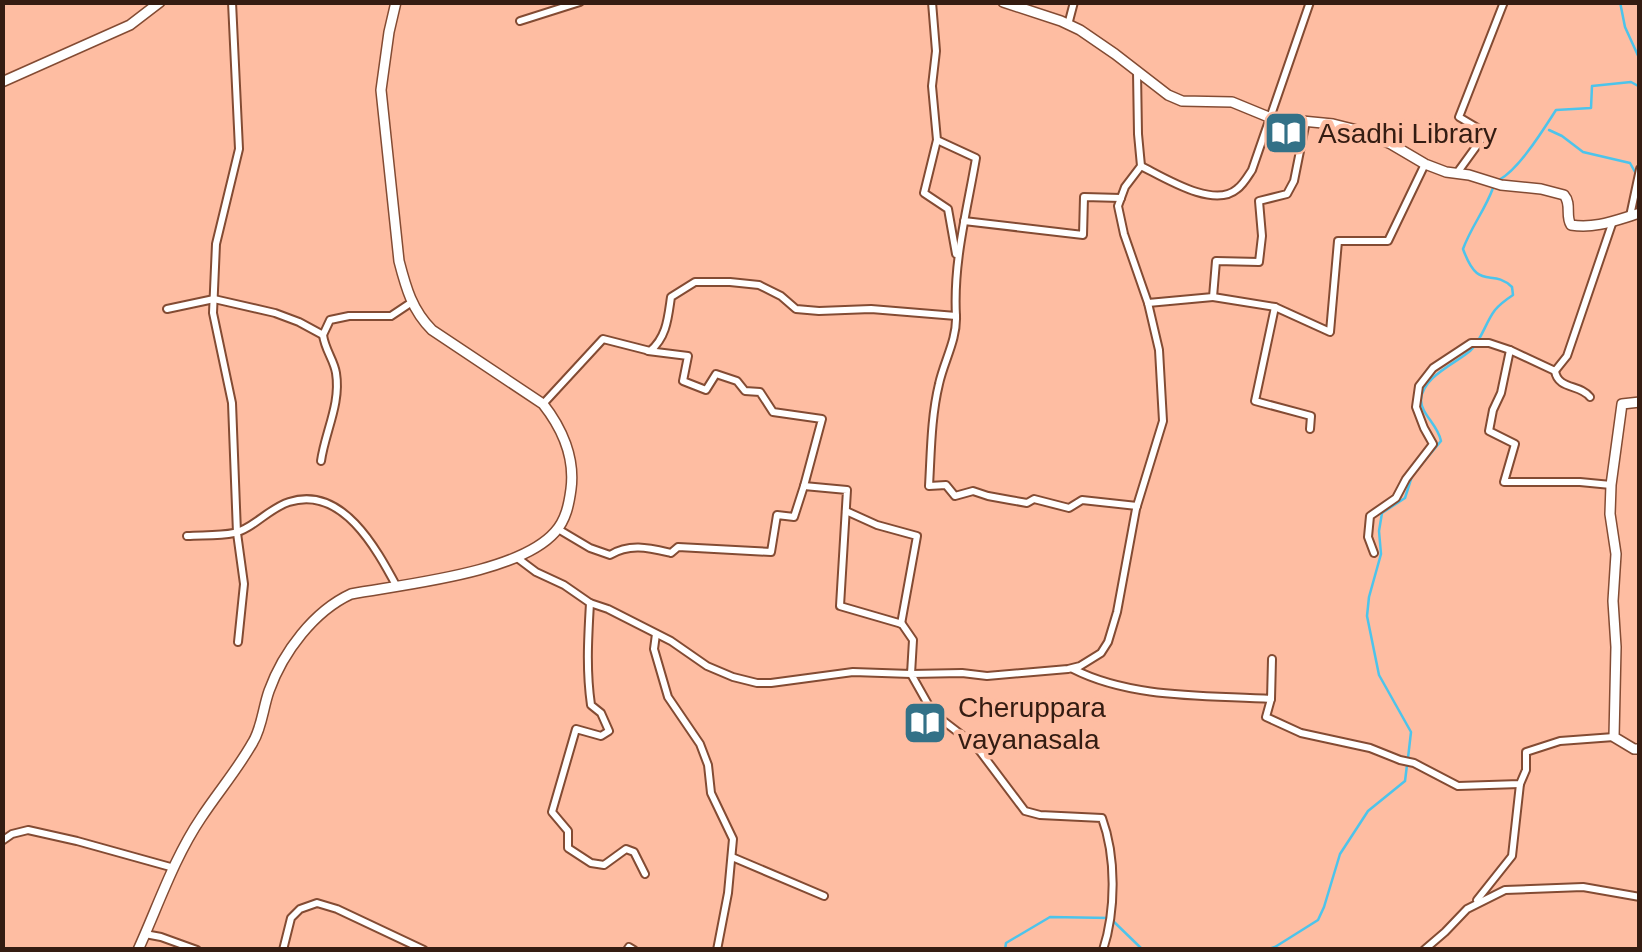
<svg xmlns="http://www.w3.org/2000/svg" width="1642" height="952" font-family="Arial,sans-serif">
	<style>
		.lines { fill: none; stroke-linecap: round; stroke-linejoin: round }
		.stream { stroke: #4dc4eb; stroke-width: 2.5 }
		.street-casing { stroke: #834b33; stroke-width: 10 }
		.secondary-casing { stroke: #834b33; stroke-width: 12 }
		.street { stroke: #fff; stroke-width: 6 }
		.secondary { stroke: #fff; stroke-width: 9 }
		.labels { text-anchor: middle; stroke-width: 9; stroke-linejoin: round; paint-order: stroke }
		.poi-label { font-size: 28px; fill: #341c12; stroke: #febda2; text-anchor: start }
	</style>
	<rect width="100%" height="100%" fill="#febda2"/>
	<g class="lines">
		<g class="stream">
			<polyline points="1620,2 1625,27 1640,60"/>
			<polyline points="1549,130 1562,136 1583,152 1630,163 1635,172 1638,171"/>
			<path d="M1499,180C1520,168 1543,130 1556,110L1591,108L1592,86L1631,82L1640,87"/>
			<path d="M1417,470L1441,441C1438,425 1421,414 1421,400C1422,377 1456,363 1470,351C1482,340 1485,323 1495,310C1500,304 1507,299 1513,295L1512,287C1491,267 1479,293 1463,249C1471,227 1485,210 1493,188"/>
			<polyline points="1408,758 1411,732 1379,675 1367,616 1369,597 1381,554 1379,531 1382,513 1405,498 1412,476"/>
			<polyline points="1005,950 1006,943 1050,917 1110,918 1143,950"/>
			<polyline points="1266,950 1275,947 1318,920 1324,907 1340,854 1368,811 1405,781 1407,765"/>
		</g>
		<defs>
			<g id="street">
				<polyline points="232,2 239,149 216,244 213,313 232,403 237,533 244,584 238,642"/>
				<polyline points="520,21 580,2"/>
				<polyline points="1068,25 1074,2"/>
				<polyline points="937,140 924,193 948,209 956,254"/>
				<path d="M1141,166C1165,178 1214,209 1237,189C1243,185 1248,176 1252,170L1310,2"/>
				<polyline points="1457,173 1486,133 1459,117 1504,2"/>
				<polyline points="1630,216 1640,169"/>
				<polyline points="964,221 1083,235 1084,197 1121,198"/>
				<polyline points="1213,297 1275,307 1255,401 1311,416 1310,429"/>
				<polyline points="1148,303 1213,297 1216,261 1259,262 1262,236 1259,201 1287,194 1294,181 1306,121"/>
				<polyline points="1275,307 1330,332 1338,241 1388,241 1425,164"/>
				<polyline points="167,309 214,299 275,313 299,322 323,335 330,320 349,316 391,316 412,302"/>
				<path d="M956,316C957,340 944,361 939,384C931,417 931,452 929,486L946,485L955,496L973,491L988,496L1010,500L1027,503L1034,499L1069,508L1082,500L1137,506"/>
				<polyline points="648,351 688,356 683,381 706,390 716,374 737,381 745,391 760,392 773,412 822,419 804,486"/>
				<path d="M1555,371C1558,390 1580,384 1590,397"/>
				<path d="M543,404L603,339L650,351C667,337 668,317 671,297L695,282H730L759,285L781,296L796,309L819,311L871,309L956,316C953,262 967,211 976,158L937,140L932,86L936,51L932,2"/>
				<path d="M321,461C325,432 341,404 336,373C334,360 325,350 323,335"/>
				<polyline points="1611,485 1580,482 1504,482 1515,444 1489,431 1493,410 1501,393 1510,350 1555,371 1567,356 1613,221"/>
				<polyline points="846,511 877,525 917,536 901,624"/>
				<path d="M187,536C202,535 219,536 234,533C253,529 269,508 289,502C342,485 376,548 397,587"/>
				<polyline points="1374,553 1368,537 1370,516 1396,498 1406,479 1433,444 1424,428 1416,407 1419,386 1433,368 1471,343 1489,343 1510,350"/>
				<path d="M516,557L536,572L564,585L590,603L608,609L671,641L707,666L733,677L757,683H771L853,672L911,674L913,640L902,624L840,606L847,490L804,486L794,517L777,515L771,552L678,547L671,553C649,548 630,543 610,555L590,548L558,529"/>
				<path d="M590,603C588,638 586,670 591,705L601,713L609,731L601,736L576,729L552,812L568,831V848L591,863L604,865L626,849L634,852L645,874"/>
				<polyline points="656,634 654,649 668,697 700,744 708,765 711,793 733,839 728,893 717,950"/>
				<path d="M1073,669C1132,699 1207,695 1271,699L1272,659"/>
				<polyline points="1271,699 1266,717 1301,733 1370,748 1400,760 1414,763 1458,786 1520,784 1526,770 1526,752 1560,741 1614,737"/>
				<polyline points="2,841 12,834 28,830 77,841 174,868"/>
				<polyline points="732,857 824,896"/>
				<polyline points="1477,900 1512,856 1520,784"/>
				<polyline points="145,934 161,937 197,950"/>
				<polyline points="283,950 291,918 300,909 317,903 337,909 424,950"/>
				<polyline points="627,950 629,947 634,950"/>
				<path d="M1103,950C1116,910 1116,856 1102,818L1040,815L1025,811L976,746L933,713L911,674L962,673L987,676L1068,669L1080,666L1101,653L1108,642L1117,612L1136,509L1163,421L1159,350L1148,303L1124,234L1118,206L1125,187L1141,166L1138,134L1137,72"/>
				<polyline points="1424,950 1445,932 1467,909 1505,890 1583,887 1640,897"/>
			</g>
			<g id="secondary">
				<path d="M1003,2L1061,21L1080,30L1115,54L1168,95L1182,101L1232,102L1271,118L1333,124L1361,131L1391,144L1425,164L1446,172L1469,175L1501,185L1541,189L1564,195C1572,204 1565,216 1571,225C1596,229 1616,220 1640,213"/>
				<polyline points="2,82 130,25 160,2"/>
				<polyline points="1640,402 1622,404 1611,485 1610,514 1616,554 1613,601 1616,647 1614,737 1634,749 1640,749"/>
				<path d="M138,950C158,906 174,858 201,818C218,792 238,769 253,742C262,727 263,708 269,691C283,652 314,611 351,594C405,584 519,573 555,532C566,520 569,504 571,489C575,458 562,428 543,404L432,330C412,310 406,288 399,261L381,90L389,32L396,2"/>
			</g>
		</defs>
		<use href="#street" class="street-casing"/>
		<use href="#secondary" class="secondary-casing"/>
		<use href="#street" class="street"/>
		<use href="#secondary" class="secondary"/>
	</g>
	<defs>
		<symbol id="library-square" viewBox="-11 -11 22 22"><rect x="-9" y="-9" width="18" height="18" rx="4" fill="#337187" stroke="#febda2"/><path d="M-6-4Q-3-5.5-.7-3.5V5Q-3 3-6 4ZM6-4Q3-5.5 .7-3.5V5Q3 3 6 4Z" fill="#fff"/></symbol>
	</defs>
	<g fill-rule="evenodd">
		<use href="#library-square" x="1261" y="108" width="50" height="50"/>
		<use href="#library-square" x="900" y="698" width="50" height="50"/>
	</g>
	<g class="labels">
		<g class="poi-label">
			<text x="1318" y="143">Asadhi Library</text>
			<text x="958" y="717">Cheruppara<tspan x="958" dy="32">vayanasala</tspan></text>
		</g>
	</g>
	<rect width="1642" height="952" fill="none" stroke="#341c12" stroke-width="10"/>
</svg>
